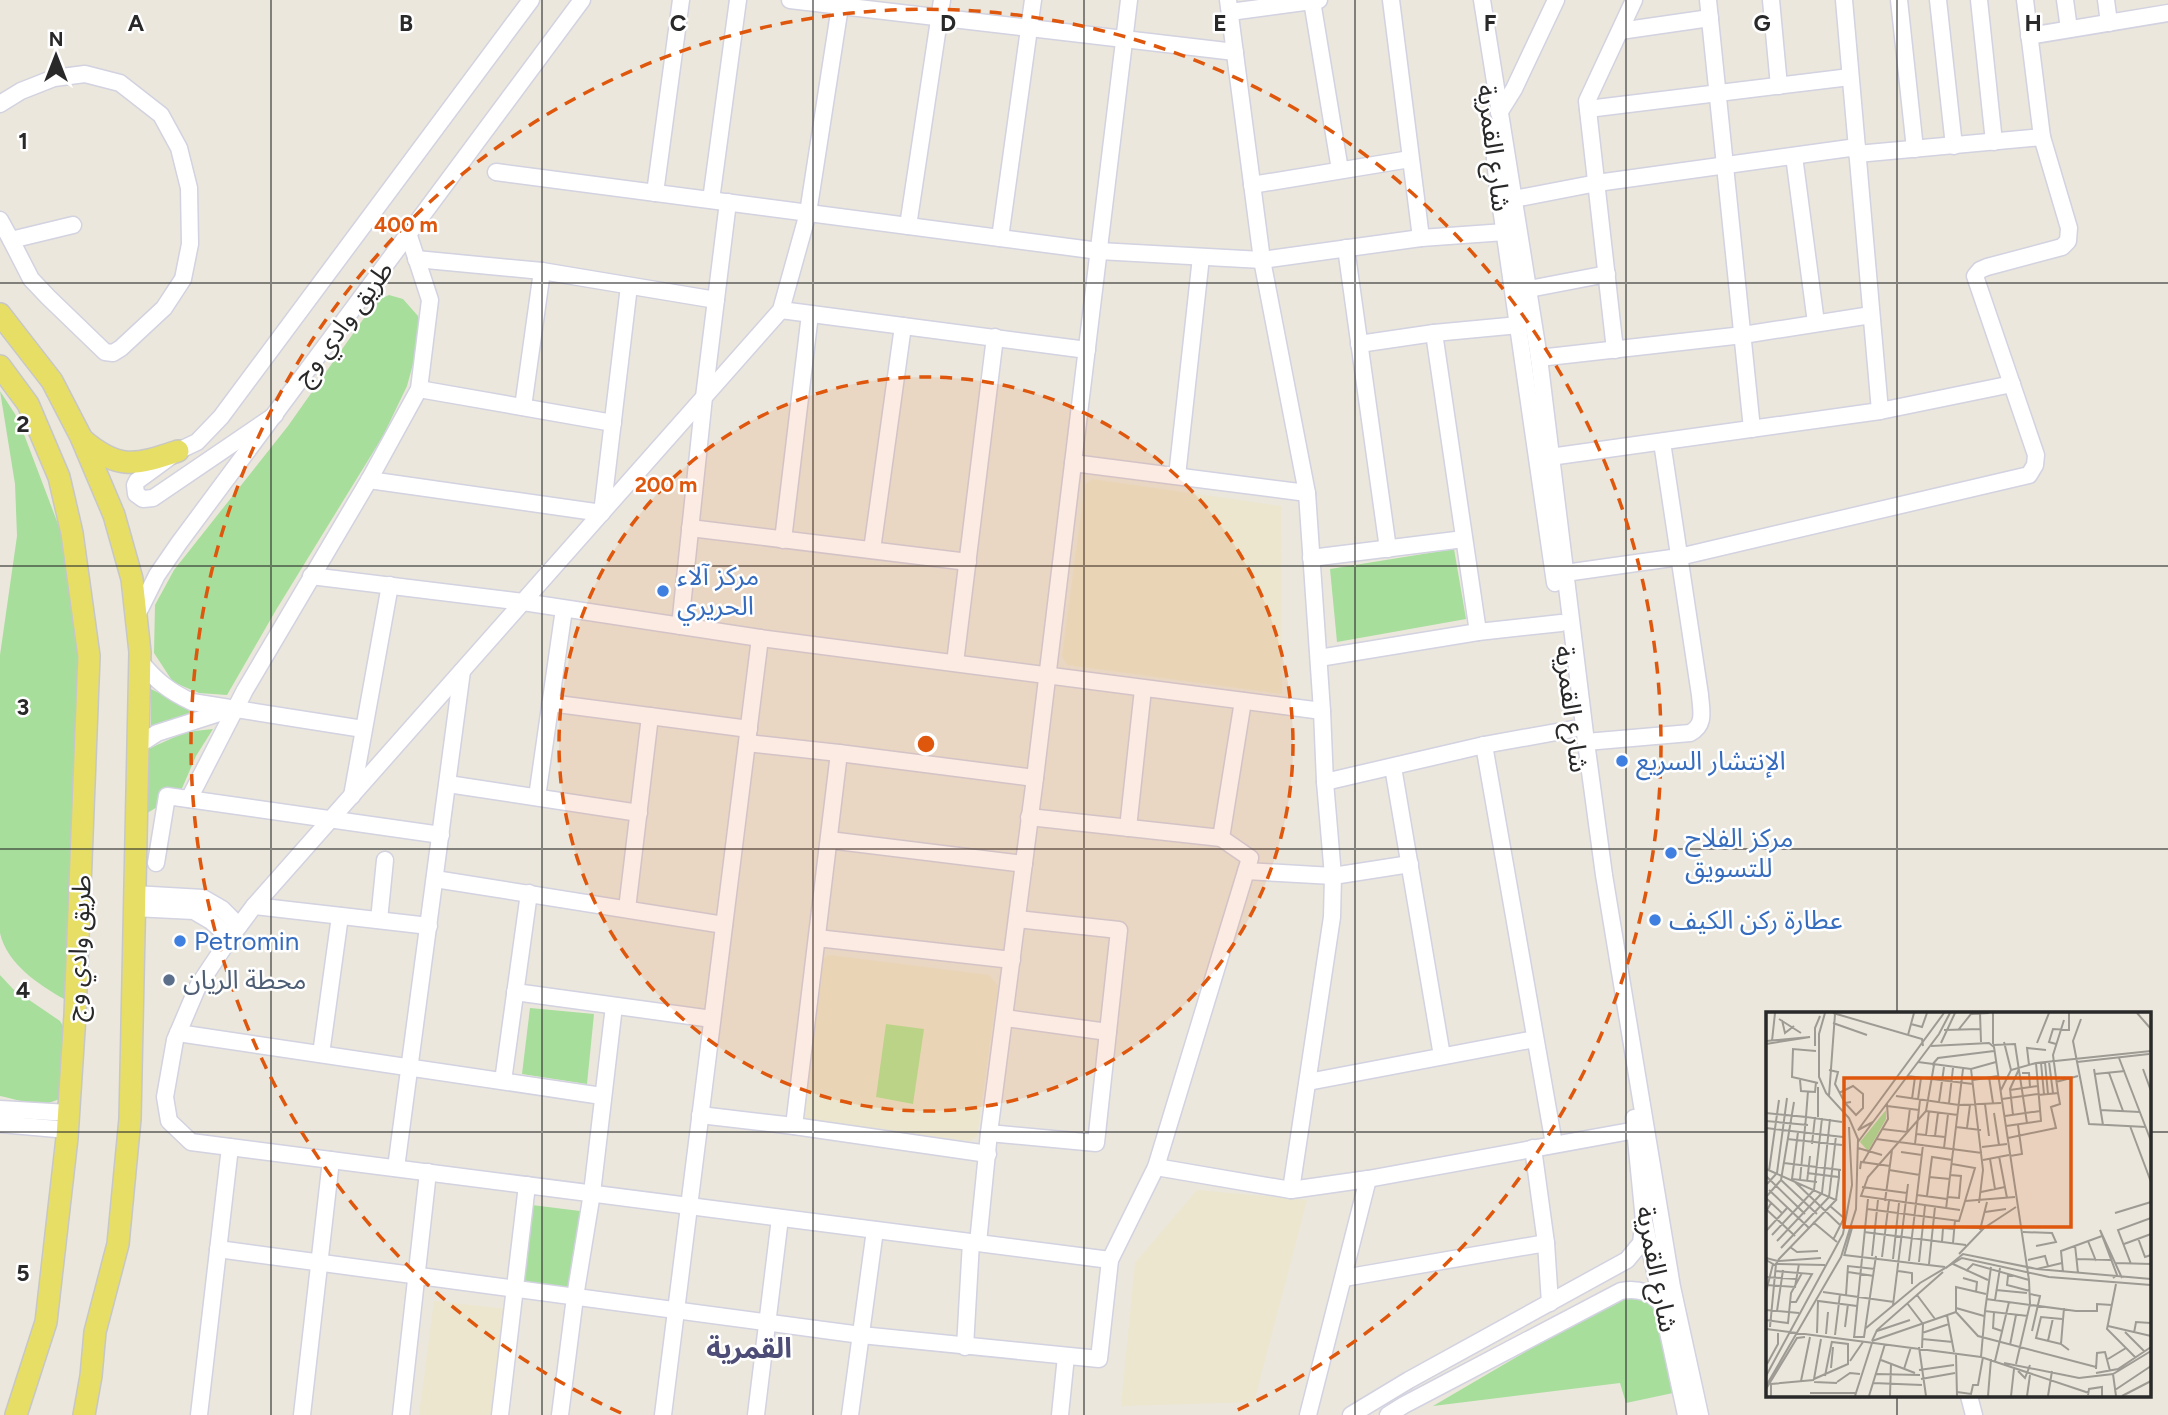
<svg xmlns="http://www.w3.org/2000/svg" width="2168" height="1415" font-family="Figtree,'Noto Sans Arabic',sans-serif">
	<style>
		.education { fill: #ebe6cd }
		.green { fill: #a7de9c }
		.pitch { fill: #b7e498 }
		.lines { fill: none; stroke-linecap: round; stroke-linejoin: round }
		.minor-casing { stroke: #d2d2e1; stroke-width: 19 }
		.major-casing { stroke: #c7c7c7; stroke-width: 24 }
		.minor { stroke: #fff; stroke-width: 16 }
		.major { stroke: #e7de65; stroke-width: 21 }
		.grid { fill: none; stroke: #292929; stroke-width: 2; stroke-opacity: 0.55 }
		.ring { fill: none; stroke: #de570d; stroke-width: 3.5; stroke-dasharray: 12 9 }
		.shop-dot { fill: #3f7fe0; stroke: #fff; stroke-width: 2.5 }
		.service-dot { fill: #5c6f8a; stroke: #fff; stroke-width: 2.5 }
		.labels { text-anchor: middle; stroke-width: 5; stroke-linejoin: round; paint-order: stroke }
		.street-label { font-size: 26px; fill: #292929; stroke: #fff }
		.shop-label { font-size: 26px; fill: #366cbe; stroke: #fff; text-anchor: start }
		.service-label { font-size: 26px; fill: #4e5e75; stroke: #fff; text-anchor: start }
		.neighbourhood-label { font-size: 28px; font-weight: bold; fill: #4d4d77; stroke: #fff }
		.inset-road { fill: none; stroke: #9d9b94; stroke-width: 2 }
		.view { fill: #de570d; fill-opacity: 0.15; stroke: #de570d; stroke-width: 3.5 }
		.inset-edge { fill: none; stroke: #292929; stroke-width: 3.5 }
		.grid-label { font-size: 23px; text-anchor: middle; font-weight: bold; fill: #292929; stroke: #fff; stroke-width: 5; stroke-linejoin: round; paint-order: stroke }
		.centre { fill: #de570d; stroke: #fff; stroke-width: 3.5 }
		.ring-label { font-size: 21px; text-anchor: middle; font-weight: bold; fill: #de570d; stroke: #fff; stroke-width: 5; stroke-linejoin: round; paint-order: stroke }
	</style>
	<rect width="100%" height="100%" fill="#ebe7dc"/>
	<g class="education">
		<polygon points="1092,479 1281,506 1282,694 1067,665 1062,656 1085,485"/>
		<polygon points="829,955 989,975 998,986 977,1136 970,1141 808,1121 802,1113 822,959"/>
		<polygon points="1197,1190 1307,1200 1254,1402 1121,1406 1135,1263"/>
		<polygon points="434,1301 507,1309 494,1415 419,1415"/>
	</g>
	<g class="green">
		<polygon points="389,295 403,299 418,316 422,331 407,386 383,436 276,610 227,695 199,693 173,682 154,653 155,605 174,570 288,426 376,301"/>
		<path d="M0,391L15,414L25,437L58,524L68,560L80,642L76,781L64,999C38,984 7,964 0,933V655L17,536L15,484Z"/>
		<polygon points="1454,549 1466,619 1337,642 1330,569"/>
		<polygon points="151,689 179,703 209,715 179,718 151,727"/>
		<polygon points="213,729 196,756 180,793 144,815 148,749 186,732"/>
		<path d="M0,975L13,989L60,1021L65,1029L59,1099C41,1109 19,1100 0,1096Z"/>
		<polygon points="530,1008 594,1014 587,1084 522,1074"/>
		<polygon points="532,1205 580,1211 571,1288 524,1282"/>
		<path d="M1621,1296C1632,1297 1645,1298 1652,1307C1667,1326 1672,1370 1673,1393L1626,1403L1620,1383L1433,1406Z"/>
	</g>
	<polygon class="pitch" points="886,1024 924,1029 913,1104 876,1097"/>
	<g class="lines">
		<defs>
			<g id="minor">
				<polyline points="790,0 1235,52"/>
				<polyline points="841,0 808,213 781,310 254,906 230,938 198,986 175,1040 165,1097 169,1121 191,1142 1110,1260"/>
				<polyline points="1228,0 1262,260 1307,493 1322,711 1325,782 1333,876 1332,917 1291,1190"/>
				<polyline points="1391,0 1421,238"/>
				<polyline points="1482,0 1539,358 1586,742 1604,875 1672,1287 1700,1415"/>
				<polyline points="1708,0 1752,429"/>
				<polyline points="1771,0 1779,86"/>
				<polyline points="1899,0 1915,149"/>
				<polyline points="1938,0 1954,146"/>
				<polyline points="1979,0 1994,142"/>
				<polyline points="2065,0 2069,29"/>
				<polyline points="2106,0 2109,23"/>
				<polyline points="1312,1 1340,170"/>
				<polyline points="1230,12 1319,0"/>
				<polyline points="1620,31 1710,18"/>
				<polyline points="2029,36 2168,13"/>
				<polyline points="0,104 21,91 54,78 85,74 120,83 161,115 179,148 189,188 190,244 183,279 164,308 121,348 113,353 105,352 48,297 31,279 11,240"/>
				<polyline points="1588,109 1850,77"/>
				<polyline points="1499,113 1514,89 1556,0"/>
				<polyline points="1492,127 1497,180 1555,583"/>
				<polyline points="1857,154 2042,137 2025,0"/>
				<polyline points="1794,156 1816,323"/>
				<polyline points="496,172 1099,251 1262,260 1421,238 1505,232"/>
				<polyline points="1252,185 1410,159"/>
				<polyline points="655,193 681,0"/>
				<polyline points="1514,199 1597,183 1857,147"/>
				<polyline points="711,200 738,0"/>
				<polyline points="0,220 11,240 73,225"/>
				<polyline points="908,226 942,0"/>
				<polyline points="1000,238 1033,0"/>
				<polyline points="1346,248 1388,549"/>
				<polyline points="416,259 542,271 716,300"/>
				<polyline points="1529,289 1607,274"/>
				<polyline points="781,310 1087,350"/>
				<polyline points="1434,333 1478,632"/>
				<polyline points="1359,344 1434,333 1519,325"/>
				<polyline points="1615,350 1587,101 1634,0"/>
				<polyline points="1539,358 1743,335 1871,315"/>
				<polyline points="419,389 613,423"/>
				<polyline points="523,407 542,271"/>
				<polyline points="1880,411 2012,384"/>
				<polyline points="275,415 153,498 143,499 136,494 135,485 137,481 178,451 197,442 221,417 531,0"/>
				<polyline points="1550,457 1880,411 1844,0"/>
				<polyline points="1073,463 1307,493"/>
				<polyline points="1177,476 1201,257"/>
				<polyline points="369,480 602,513 629,286"/>
				<polyline points="690,528 968,562"/>
				<polyline points="783,540 810,314"/>
				<polyline points="872,550 903,326"/>
				<polyline points="1311,558 1464,539"/>
				<polyline points="1565,573 1679,557 2029,475 2035,465 2036,455 1975,276 1980,270 1987,267 2062,247 2068,241 2069,228 2042,137"/>
				<polyline points="311,576 523,602 760,638 1322,711"/>
				<polyline points="136,617 157,575 179,543 582,0"/>
				<polyline points="680,626 704,397 728,202"/>
				<polyline points="1319,658 1478,632 1561,623"/>
				<path d="M140,661C156,681 169,691 192,702L363,729"/>
				<polyline points="955,663 995,337"/>
				<polyline points="550,703 749,729"/>
				<path d="M1586,742L1690,733C1706,725 1701,710 1700,695L1662,442"/>
				<polyline points="747,743 839,753"/>
				<polyline points="1484,745 1554,1144"/>
				<polyline points="137,746 157,733 232,709"/>
				<polyline points="1393,767 1442,1056"/>
				<polyline points="1325,782 1484,745 1573,729"/>
				<polyline points="448,784 639,813"/>
				<polyline points="352,796 390,585"/>
				<polyline points="537,797 564,609"/>
				<polyline points="189,799 245,690 369,480 419,389 430,300 409,236"/>
				<polyline points="1128,828 1143,689"/>
				<polyline points="1221,838 1243,701"/>
				<polyline points="829,840 1024,864"/>
				<polyline points="156,863 167,796 441,835"/>
				<polyline points="1246,871 1333,876 1410,864"/>
				<polyline points="435,879 724,925"/>
				<polyline points="134,894 203,898 222,909 239,926"/>
				<polyline points="254,906 429,926"/>
				<polyline points="134,908 194,911 211,921 230,938"/>
				<polyline points="627,909 650,716"/>
				<polyline points="379,920 385,860"/>
				<polyline points="817,938 1012,960"/>
				<polyline points="515,992 712,1019"/>
				<polyline points="1005,1018 1108,1032"/>
				<polyline points="178,1033 602,1096"/>
				<polyline points="321,1054 340,916"/>
				<polyline points="503,1081 529,893"/>
				<polyline points="1308,1082 1535,1039"/>
				<polyline points="0,1109 69,1113"/>
				<polyline points="700,1115 794,1126 988,1154"/>
				<polyline points="1634,1118 1644,1221 1686,1415"/>
				<polyline points="0,1124 68,1130"/>
				<polyline points="794,1126 839,753 1035,778"/>
				<polyline points="989,1133 1096,1143 1119,930 1017,919"/>
				<polyline points="1533,1148 1546,1243 1550,1303"/>
				<polyline points="1156,1167 1291,1190 1368,1179 1636,1130"/>
				<polyline points="396,1168 462,671"/>
				<polyline points="978,1243 989,1133 1035,778 1129,0"/>
				<polyline points="218,1249 861,1335 1099,1359 1110,1260 1156,1167 1250,858 1221,838 1029,817"/>
				<polyline points="1344,1278 1546,1243"/>
				<polyline points="965,1347 971,1242"/>
				<polyline points="1969,1396 1974,1415"/>
				<polyline points="199,1415 230,1147"/>
				<polyline points="302,1415 331,1160"/>
				<polyline points="401,1415 428,1172"/>
				<polyline points="500,1415 527,1185"/>
				<polyline points="560,1415 575,1297 592,1193 614,1006"/>
				<polyline points="663,1415 760,638"/>
				<polyline points="756,1415 780,1218"/>
				<polyline points="850,1415 875,1230"/>
				<polyline points="1060,1415 1066,1356"/>
				<polyline points="1308,1415 1368,1179"/>
				<polyline points="1351,1415 1409,1380 1627,1260 1641,1243 1643,1227"/>
				<path d="M1388,1415L1404,1405L1621,1291C1637,1288 1655,1292 1663,1307"/>
			</g>
			<g id="major">
				<polyline points="0,314 52,381 81,437 114,515 132,579 140,652 130,1119 118,1244 95,1332 91,1376 84,1415"/>
				<polyline points="0,366 28,404 59,477 72,533 89,656 75,1015 67,1138 46,1322 16,1415"/>
				<path d="M82,439C119,471 136,465 178,451"/>
			</g>
		</defs>
		<use href="#minor" class="minor-casing"/>
		<use href="#major" class="major-casing"/>
		<use href="#minor" class="minor"/>
		<use href="#major" class="major"/>
	</g>
	<path class="grid" d="M271,0V1415M542,0V1415M813,0V1415M1084,0V1415M1355,0V1415M1626,0V1415M1897,0V1014M0,283H2168M0,566H2168M0,849H2168M0,1132H1767M2149,1132H2168M1897,1396V1415"/>
	<circle cx="926" cy="744" r="367" fill="#de570d" fill-opacity=".12"/>
	<g class="ring">
		<circle cx="926" cy="744" r="367"/>
		<path d="M621 1413A735 735 0 1 1 1231 1413"/>
	</g>
	<g class="shop-dot">
		<circle cx="663" cy="591" r="7"/>
		<circle cx="1622" cy="761" r="7"/>
		<circle cx="1671" cy="853" r="7"/>
		<circle cx="1655" cy="920" r="7"/>
		<circle cx="180" cy="941" r="7"/>
	</g>
	<circle class="service-dot" cx="169" cy="980" r="7"/>
	<g class="labels">
		<g class="street-label">
			<text transform="translate(1494 148) rotate(83)" y="9">شارع القمرية</text>
			<text transform="translate(343 323) rotate(-53)" y="9">طريق وادي وج</text>
			<text transform="translate(1572 709) rotate(83)" y="9">شارع القمرية</text>
			<text transform="translate(78 948) rotate(-87)" y="9">طريق وادي وج</text>
			<text transform="translate(1657 1269) rotate(79)" y="9">شارع القمرية</text>
		</g>
		<g class="shop-label">
			<text x="677" y="585">مركز آلاء<tspan x="677" dy="30">الحريري</tspan></text>
			<text x="1636" y="770">الإنتشار السريع</text>
			<text x="1685" y="847">مركز الفلاح<tspan x="1685" dy="30">للتسويق</tspan></text>
			<text x="1669" y="929">عطارة ركن الكيف</text>
			<text x="194" y="950">Petromin</text>
		</g>
		<g class="service-label">
			<text x="183" y="989">محطة الريان</text>
		</g>
		<g class="neighbourhood-label">
			<text x="749" y="1358">القمرية</text>
		</g>
	</g>
	<g transform="translate(1766 1012)">
		<rect width="385" height="385" fill="#ebe7dc"/>
		<path d="M120,98V107L102,139L94,130Z" fill="#a7de9c"/>
		<path class="inset-road" d="M67,1L156,27L157,34M214,1L215,30M227,1V32M371,1L385,17M13,7L35,21M315,7L307,29L323,112L380,115M16,8L19,21L28,14M67,11L101,23M145,12L156,15L161,1M193,17L205,2L223,1M178,18L214,17M142,23L148,1M0,29L44,25L0,32M6,29L9,1M238,30L245,58M175,31L189,1M271,31L283,1M290,32L283,30L287,17L303,18V1M227,33L249,32L261,111M49,34V16L54,4M165,34L223,31L228,35L263,268L264,292L250,352M50,39L27,37L26,65L52,71M353,46L385,129M152,50L205,57L230,50M279,50L282,82M283,50L287,81M311,50L383,42M275,51L278,82M166,53L172,46L228,39M168,53L160,99L102,165L95,184L194,198M263,53L261,36L280,38M205,57L217,158L213,191M328,57L337,113M377,57L385,79M63,58L72,60L69,72L79,91L85,90M256,61H263L264,75M343,61L357,99M329,62L359,59M141,64L207,72M223,65L227,91M34,68L35,79L49,80L50,70M207,68L232,64M290,70L312,64M235,78L245,58L270,51L385,39M244,78L272,74M42,79L40,105L76,110M73,81L87,74L97,82V96L90,103L79,91M272,83L292,81L287,43L298,8M63,84L69,2M130,84L193,93L235,91M146,87L149,65M152,87L155,66M236,87L272,82M173,90L178,55M183,91L187,56M219,92L223,124M121,94L153,98M334,98L374,100M160,99L192,103M0,101L40,105L34,168M228,101L233,133M247,103L244,77L253,57M239,104L274,99M52,105V75M0,109L42,113M107,110L92,118L178,1M240,114L275,109L270,51M364,114L385,170M190,115L215,118M0,116L77,125M201,116L204,93M116,117L141,120L144,96M32,120L26,167L51,170M150,122L179,125M160,123L163,99M169,124L172,101M242,126L290,116L285,95L294,92L292,81M21,127L76,133M110,127L216,141M92,130L173,22L184,1M46,132L49,105M149,132L154,88M216,135L241,132M92,136L116,143M178,136L182,102M135,140L156,143M233,144L241,186M244,144L256,142L252,113M224,147L229,177M217,148L243,143M97,150L122,107L121,92M18,151L75,158M0,157L70,188L12,248M94,157L95,150L124,154M123,158L154,163M3,159L13,88M41,161L73,165V157M0,164L39,202M163,165L184,167M15,168L28,90M29,170L75,214M41,170L44,144M1,172L11,161L21,86M96,175L141,181M3,178L43,216M215,180L239,175M151,183L181,187M161,184L166,145L186,148M0,185L15,168L51,202M181,185L193,186L195,164L184,163M0,186L17,202M70,188L73,165M119,189L126,138M199,189L249,185M5,191L1,198L29,224M64,194L78,206L67,228M101,197L193,209L209,156L186,152M180,197L197,57M219,200L240,197M349,201L385,190M47,210L71,230M189,215L216,216M214,218L221,190M0,219L22,195M98,220L200,233M257,220L286,221L290,230L270,234M6,223L48,178L56,106M372,226L379,245L385,243M11,229L56,181L64,107M322,229L330,249M176,230L177,216L189,217M187,231L189,208M358,232L385,222M309,233L312,261M24,235L31,240L52,239M15,236L63,185L70,124M193,242L218,216L250,195M78,243L179,255M78,244L86,216M106,244L112,188M116,245L123,189M0,246L12,249L9,253L0,248M127,247L133,191M311,247L345,248M262,248L279,244L282,254M13,249L55,246M143,249L157,133M153,250L159,194M349,251L385,252M163,252L169,195M187,252L222,268M365,252L352,218L385,206M180,256L197,242L271,257L385,267M271,257L296,251M10,259L46,262L30,290H24M132,259L146,261V272M200,259L207,252L263,268M82,260L108,264M297,260L295,239L336,224M247,264H242L241,273L264,279M0,265L30,267M197,266L211,270L210,280M347,266L351,263L334,218L356,266M350,272L341,317L369,345M0,273L29,275L33,252M230,278L261,281M0,280L7,252M57,280L128,290M220,282L190,275V300L212,324L330,355M264,282L274,284L266,319M80,283L82,254L109,257M151,283L169,307M220,287L310,299H331V292L346,293M229,288L234,256M141,291L157,312L156,336M127,293L142,172M190,296L218,304M298,296L295,332L303,338M0,298L33,301M11,299L17,258M219,299L225,255M228,300L227,316L236,319M181,303L188,340M0,308L22,311L25,281L36,261M342,314L385,324M4,315L10,252L59,253M79,315L82,292M100,316L154,271L196,246L283,265L385,273M0,317L54,324M111,319L144,308M359,320L378,339M51,321L52,289L91,294M156,321L183,312M368,321L370,310L385,311M60,322L62,300M69,323L74,282M54,324L215,345L323,381M87,325H98L110,244M88,326L102,187M55,327L48,367L82,352V332L66,330M156,327L187,330M106,329L111,318L177,260M106,329L190,300M282,329L287,306M295,332L270,326L275,305L296,307M244,333L250,303M153,335L160,384M190,342L191,384M215,345L219,299L262,304M342,347L360,336M115,348L149,361M84,349L97,330M229,349L243,290M238,351L313,366L347,362L385,339M1,352L12,332V321M65,356L67,335M138,357L145,335M330,357L331,341L339,340L344,359M153,358L188,353M252,359L259,366L264,353M330,361L352,357L385,335M109,362L154,363M347,362L350,384M0,364L77,222L86,173L83,115M59,364L66,329M155,367L189,361M35,369L44,325M48,370L71,371M71,370L84,361L94,362M107,371L156,373M0,374L75,245L90,197L92,127L83,106L60,81L53,65V22L59,1M0,377L31,326L39,325M349,378L385,354M191,380L205,382L207,373H212L217,345M44,381H90M322,383L323,377L336,375V384M5,384V372L48,368M89,384L106,331M103,384L119,332M124,384L125,352M222,384L225,347M245,384L248,357M261,384L264,363M282,384L286,359M356,384L385,369"/>
		<path class="view" d="M78,66H305V215H78Z"/>
		<rect width="385" height="385" class="inset-edge"/>
	</g>
	<g class="grid-label">
		<text x="136" y="31">A</text>
		<text x="406" y="31">B</text>
		<text x="678" y="31">C</text>
		<text x="948" y="31">D</text>
		<text x="1220" y="31">E</text>
		<text x="1490" y="31">F</text>
		<text x="1762" y="31">G</text>
		<text x="2033" y="31">H</text>
		<text x="23" y="149">1</text>
		<text x="23" y="432">2</text>
		<text x="23" y="715">3</text>
		<text x="23" y="998">4</text>
		<text x="23" y="1281">5</text>
	</g>
	<circle cx="926" cy="744" r="10" class="centre"/>
	<g class="ring-label">
		<text x="406" y="232">400 m</text>
		<text x="666" y="492">200 m</text>
	</g>
	<g transform="translate(56 56)" stroke="#ffffff" stroke-width="5" paint-order="stroke">
	<path d="M0-5L12 26L0 18L-12 26Z" fill="#292929"/>
	<text y="-10" font-size="19" font-weight="bold" text-anchor="middle" fill="#292929">N</text>
	</g>
</svg>
